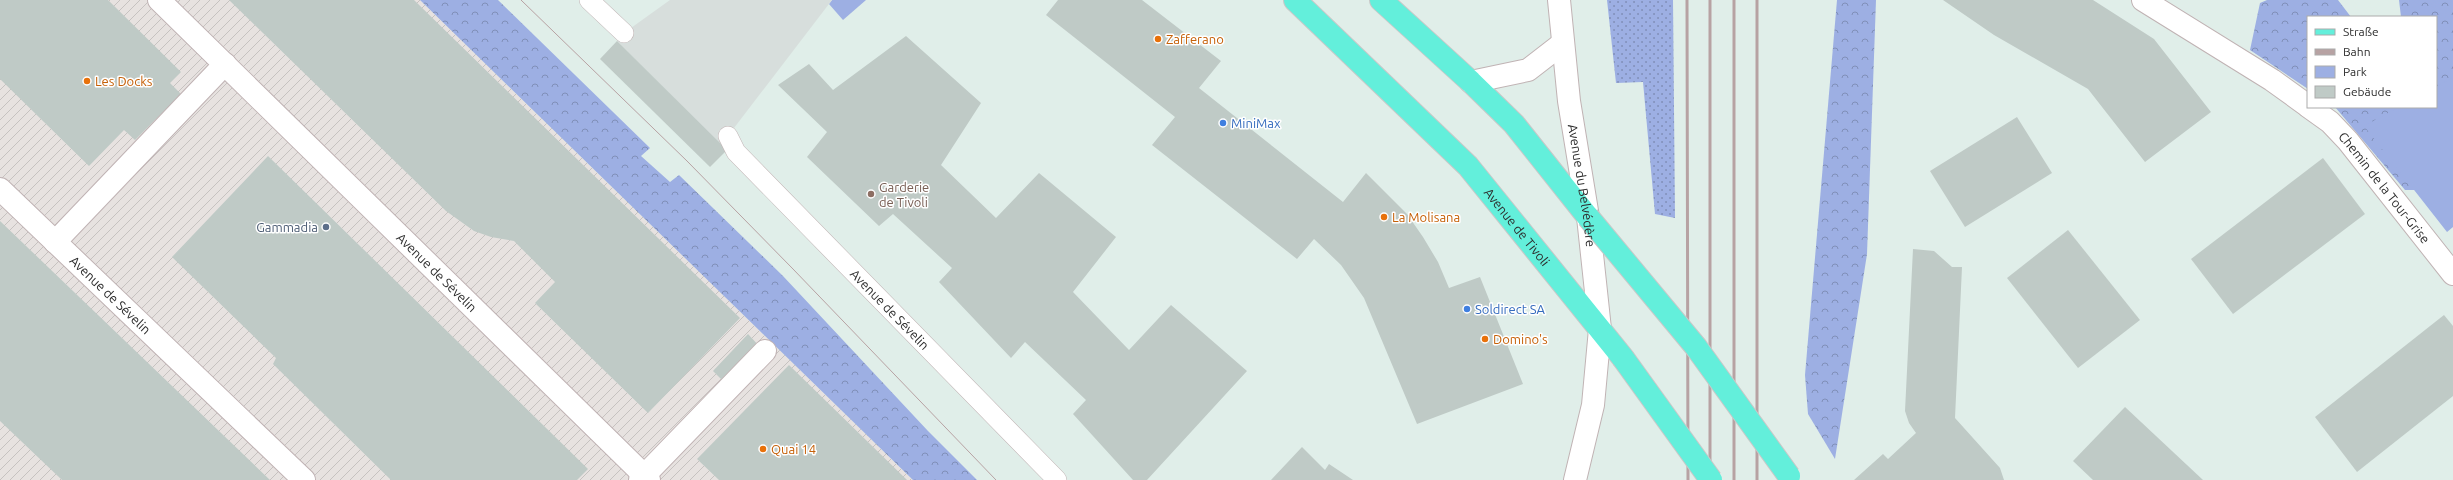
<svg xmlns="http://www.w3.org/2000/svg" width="2453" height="480" font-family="Ubuntu,sans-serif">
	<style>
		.industrial { fill: url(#industrial-furrows) }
		.grass { fill: url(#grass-dots) }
		.forest { fill: url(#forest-crowns) }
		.park { fill: #9dafe3 }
		.plaza { fill: #d7dedc }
		.building { fill: #bfcac6 }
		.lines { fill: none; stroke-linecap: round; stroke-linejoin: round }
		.lane-casing { stroke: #c0b3b4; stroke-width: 20 }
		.street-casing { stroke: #c0b3b4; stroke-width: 24 }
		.secondary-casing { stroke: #c0b3b4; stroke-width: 24 }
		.primary-casing { stroke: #c8c8c8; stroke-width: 24 }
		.lane { stroke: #fff; stroke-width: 19 }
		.street { stroke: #fff; stroke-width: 22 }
		.secondary { stroke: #fff; stroke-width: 22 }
		.primary { stroke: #63efdb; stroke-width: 22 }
		.tram { stroke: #b7a2a3; stroke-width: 1 }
		.rail { stroke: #b7a2a3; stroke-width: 3 }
		.primary-bridge-casing { stroke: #c8c8c8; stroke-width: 24; stroke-linecap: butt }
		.primary-bridge { stroke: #63efdb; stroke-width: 22 }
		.food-dot { fill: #e8710a; stroke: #fff; stroke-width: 1.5 }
		.shop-dot { fill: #3f7fe0; stroke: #fff; stroke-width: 1.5 }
		.education-dot { fill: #8d6e63; stroke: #fff; stroke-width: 1.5 }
		.service-dot { fill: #5c6f8a; stroke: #fff; stroke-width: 1.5 }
		.labels { text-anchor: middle; stroke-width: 3; stroke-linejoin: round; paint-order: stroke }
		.food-label { font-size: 13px; fill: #c56008; stroke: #fff; text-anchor: start }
		.shop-label { font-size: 13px; fill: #366cbe; stroke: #fff; text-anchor: start }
		.street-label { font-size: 13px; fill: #2d2d2d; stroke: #fff }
		.education-label { font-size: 13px; fill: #785e54; stroke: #fff; text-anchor: start }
		.service-label { font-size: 13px; fill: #4e5e75; stroke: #fff; text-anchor: end }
	</style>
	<defs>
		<pattern id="industrial-furrows" width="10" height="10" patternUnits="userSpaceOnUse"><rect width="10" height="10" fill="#e7e2e0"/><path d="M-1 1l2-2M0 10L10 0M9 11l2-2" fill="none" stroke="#c6c2c0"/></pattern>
		<pattern id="grass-dots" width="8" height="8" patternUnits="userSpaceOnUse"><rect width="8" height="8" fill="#9dafe3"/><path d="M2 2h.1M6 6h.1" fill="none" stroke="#808fb8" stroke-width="1.8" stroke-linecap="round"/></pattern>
		<pattern id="forest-crowns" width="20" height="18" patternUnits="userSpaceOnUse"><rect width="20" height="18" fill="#9dafe3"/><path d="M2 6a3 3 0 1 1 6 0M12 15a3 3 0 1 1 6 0" fill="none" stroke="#808fb8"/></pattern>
	</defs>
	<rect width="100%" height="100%" fill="#e0eee9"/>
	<polygon class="industrial" points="0,0 420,0 913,480 0,480"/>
	<polygon class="grass" points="1607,0 1673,0 1675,218 1655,214 1643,82 1616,83"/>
	<g class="forest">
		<polygon points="420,0 498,0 650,148 641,156 670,182 679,175 783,276 928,431 977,480 913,480"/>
		<polygon points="1837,0 1876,0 1867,254 1835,459 1808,414 1805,375"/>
		<polygon points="2267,0 2338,0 2351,17 2308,17 2308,89 2250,50 2260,3"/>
		<polygon points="2399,0 2453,0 2453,116 2432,190 2405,190 2335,107 2436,107 2436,17 2401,17"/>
	</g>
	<g class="park">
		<polygon points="832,0 866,0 843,20 829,4"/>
		<polygon points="2453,77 2453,227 2447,232 2364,126 2399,107 2436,107 2436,87"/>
	</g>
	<polygon class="plaza" points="670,0 832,0 721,145 617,41 624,33"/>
	<g class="building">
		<polygon points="0,0 108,0 181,72 170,83 181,94 135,140 124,130 89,166 0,79"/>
		<polygon points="229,0 414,0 740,318 648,413 535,303 555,282 514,241 491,237 474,231 446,211"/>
		<polygon points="1058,0 1142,0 1221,61 1199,88 1343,202 1366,173 1407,214 1423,237 1438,262 1449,288 1480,277 1523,384 1417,424 1364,298 1341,265 1314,239 1297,259 1152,145 1175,117 1046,15"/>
		<polygon points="1943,0 2093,0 2154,39 2211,112 2145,162 2088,89 1994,35"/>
		<polygon points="906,36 981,103 941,165 996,218 1039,173 1116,237 1073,292 1129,350 1171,305 1247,371 1147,480 1133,480 1073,414 1086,400 1025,342 1011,358 939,282 952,268 893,214 879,226 807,157 827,132 778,85 809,64 833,90"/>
		<polygon points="617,41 727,150 710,167 600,59"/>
		<polygon points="2017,117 2052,173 1965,227 1930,171"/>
		<polygon points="268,156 588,469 577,480 391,480 273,364 276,358 172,257"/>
		<polygon points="2323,158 2365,214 2233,314 2191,259"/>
		<polygon points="0,221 270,480 62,480 0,421"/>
		<polygon points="2068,230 2140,320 2078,368 2007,278"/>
		<polygon points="1913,249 1934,251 1952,267 1962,267 1955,418 2000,468 2004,480 1854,480 1883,454 1888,459 1916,433 1909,423 1905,411"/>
		<polygon points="2444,315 2453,326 2453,396 2357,472 2315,417"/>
		<polygon points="748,334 760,347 725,383 713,371"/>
		<polygon points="789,365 907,480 719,480 697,459"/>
		<polygon points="2125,407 2203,480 2093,480 2073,461"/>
		<polygon points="1302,447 1325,470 1329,464 1353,480 1271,480"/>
	</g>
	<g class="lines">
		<defs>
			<g id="lane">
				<polyline points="589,0 624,33"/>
				<path id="s1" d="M728,136L736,152L1057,480"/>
			</g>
			<g id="street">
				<path id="s2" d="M159,0L649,480"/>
				<polyline points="2143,0 2272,80 2308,106"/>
				<path id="s3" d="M2309,107L2330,122L2348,141L2453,274"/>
				<path id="s4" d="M0,189L304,480"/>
				<polyline points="55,242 225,64"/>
				<polyline points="640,480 765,351"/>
			</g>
			<g id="secondary">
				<path id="s5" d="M1559,0L1569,101L1588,217L1600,329L1593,405L1575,480"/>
				<polyline points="1471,82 1528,70 1563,43"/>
			</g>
			<g id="primary">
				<path id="s6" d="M1295,0L1468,166L1623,358"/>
				<polyline points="1381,0 1471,82 1514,124 1588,217"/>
			</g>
		</defs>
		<use href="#lane" class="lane-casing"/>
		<use href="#street" class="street-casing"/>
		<use href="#secondary" class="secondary-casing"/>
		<use href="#primary" class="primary-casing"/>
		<use href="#lane" class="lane"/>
		<use href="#street" class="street"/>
		<use href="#secondary" class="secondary"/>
		<use href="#primary" class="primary"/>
		<polyline class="tram" points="521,0 687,161 793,269 996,480"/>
		<g class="rail">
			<polyline points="1687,0 1688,480"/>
			<polyline points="1734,0 1734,480"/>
			<polyline points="1757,0 1757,480"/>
			<polyline points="1710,480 1710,0"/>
		</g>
		<defs>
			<g id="primary-bridge">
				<polyline points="1588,217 1696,347 1789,476"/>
				<polyline points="1623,358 1711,480"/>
			</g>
		</defs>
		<use href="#primary-bridge" class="primary-bridge-casing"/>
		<use href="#primary-bridge" class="primary-bridge"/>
	</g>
	<g class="food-dot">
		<circle cx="1158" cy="39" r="4"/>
		<circle cx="87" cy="81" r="4"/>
		<circle cx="1384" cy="217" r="4"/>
		<circle cx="1485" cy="339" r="4"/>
		<circle cx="763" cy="449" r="4"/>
	</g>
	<g class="shop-dot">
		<circle cx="1223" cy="123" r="4"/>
		<circle cx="1467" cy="309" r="4"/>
	</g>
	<circle class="education-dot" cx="871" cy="194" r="4"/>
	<circle class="service-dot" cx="326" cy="227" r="4"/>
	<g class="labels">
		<g class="food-label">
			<text x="1166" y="44">Zafferano</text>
			<text x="95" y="86">Les Docks</text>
			<text x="1392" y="222">La Molisana</text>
			<text x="1493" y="344">Domino's</text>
			<text x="771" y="454">Quai 14</text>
		</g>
		<g class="shop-label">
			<text x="1231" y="128">MiniMax</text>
			<text x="1475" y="314">Soldirect SA</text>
		</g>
		<g class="street-label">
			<text dy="5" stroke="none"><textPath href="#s5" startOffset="187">Avenue du Belvédère</textPath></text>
			<text dy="5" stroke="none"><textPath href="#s3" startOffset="111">Chemin de la Tour-Grise</textPath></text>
			<text dy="5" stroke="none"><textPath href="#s6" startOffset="318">Avenue de Tivoli</textPath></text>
			<text dy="5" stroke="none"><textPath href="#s2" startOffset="389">Avenue de Sévelin</textPath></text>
			<text dy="5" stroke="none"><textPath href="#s4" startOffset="153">Avenue de Sévelin</textPath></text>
			<text dy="5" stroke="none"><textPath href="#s1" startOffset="238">Avenue de Sévelin</textPath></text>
		</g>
		<g class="education-label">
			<text x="879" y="192">Garderie<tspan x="879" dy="15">de Tivoli</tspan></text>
		</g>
		<g class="service-label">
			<text x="318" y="232">Gammadia</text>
		</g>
	</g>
	<rect x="2307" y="16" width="130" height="92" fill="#ffffff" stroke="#ababab"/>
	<rect x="2315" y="29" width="20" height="6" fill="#63efdb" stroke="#ababab"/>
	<text x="2343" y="36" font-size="12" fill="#2d2d2d">Straße</text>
	<rect x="2315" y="49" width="20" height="6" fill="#b7a2a3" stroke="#ababab"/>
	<text x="2343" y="56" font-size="12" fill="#2d2d2d">Bahn</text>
	<rect x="2315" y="66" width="20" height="12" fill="#9dafe3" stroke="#ababab"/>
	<text x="2343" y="76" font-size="12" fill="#2d2d2d">Park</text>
	<rect x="2315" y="86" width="20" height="12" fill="#bfcac6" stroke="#ababab"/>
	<text x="2343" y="96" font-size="12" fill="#2d2d2d">Gebäude</text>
</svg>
